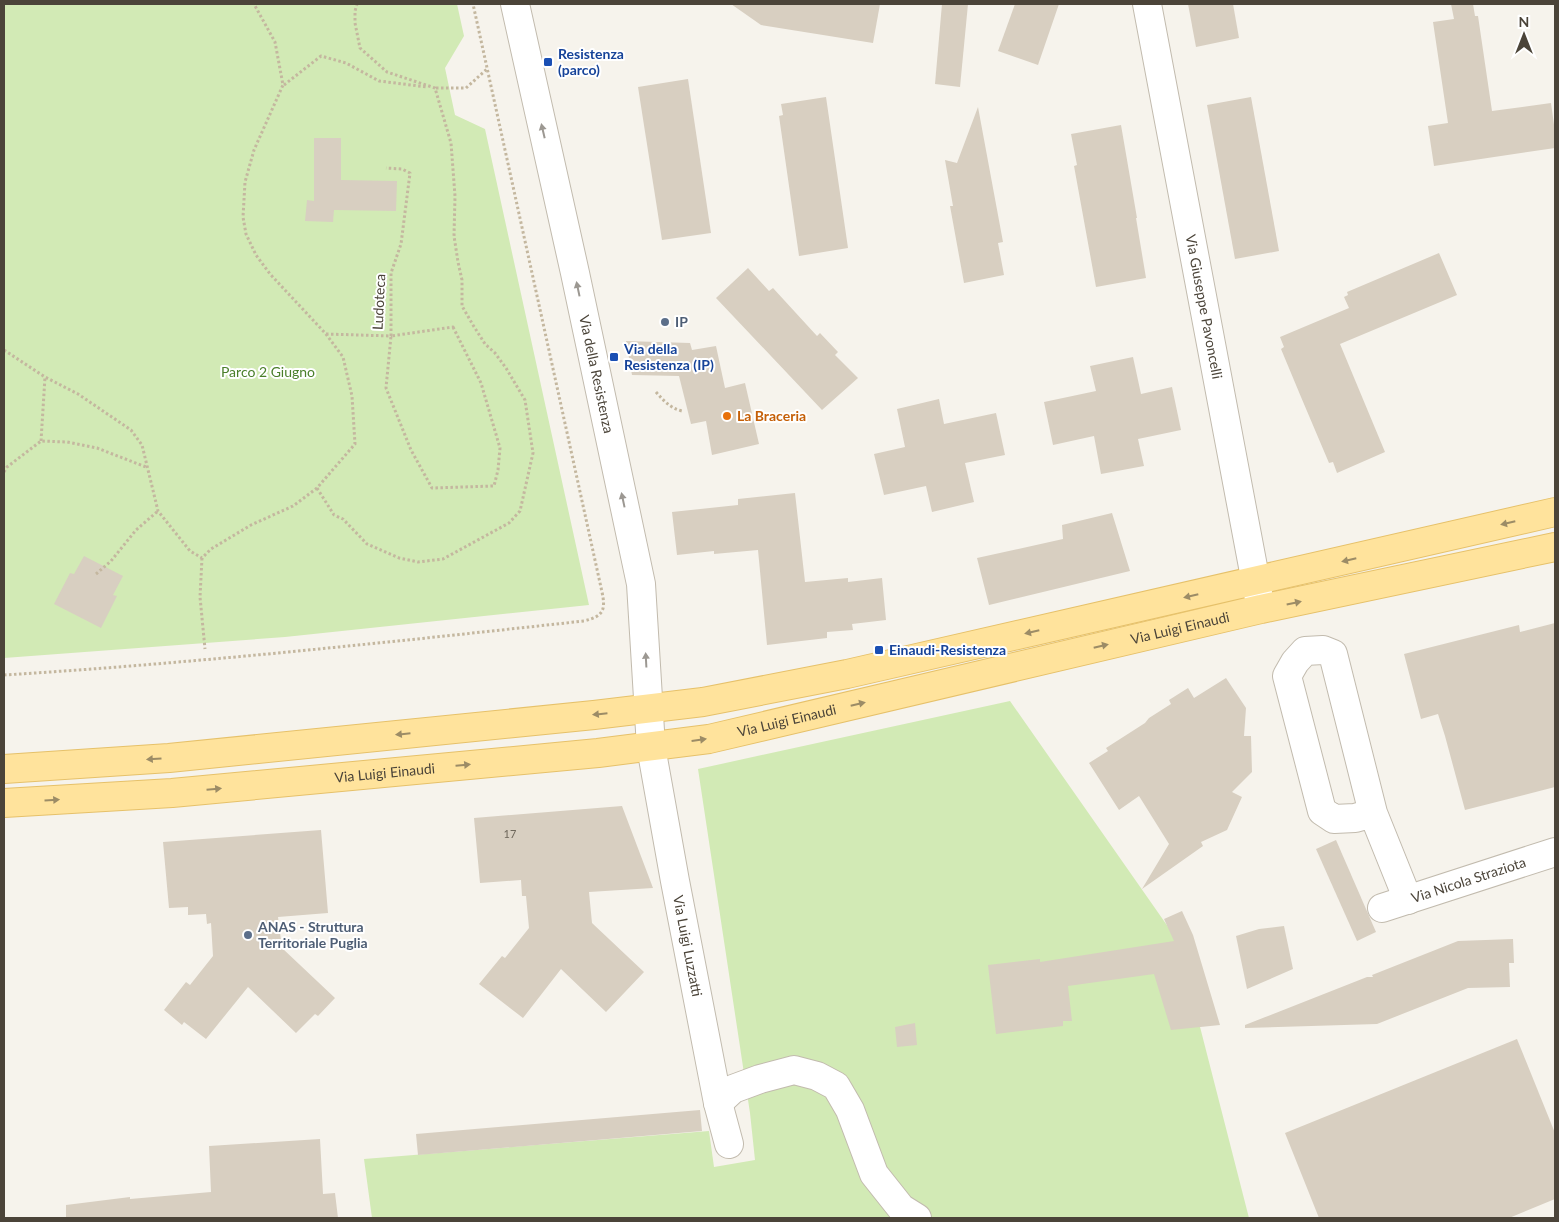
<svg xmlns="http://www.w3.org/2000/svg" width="1559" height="1222" font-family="Lato,sans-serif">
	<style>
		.green { fill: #d2eab5 }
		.building { fill: #d8cfc1 }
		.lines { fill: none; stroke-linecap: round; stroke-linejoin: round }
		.minor-casing { stroke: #c2bbae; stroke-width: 30 }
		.major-casing { stroke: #e6c16a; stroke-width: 30 }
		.path { stroke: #c4b79f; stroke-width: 3; stroke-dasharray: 2.5 2.5; stroke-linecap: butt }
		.minor { stroke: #fff; stroke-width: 28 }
		.major { stroke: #ffe39c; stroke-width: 28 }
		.oneway { fill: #9c9892 }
		.oneway2 { fill: #9c8c66 }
		.transit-dot { fill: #1a4fb4; stroke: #fff; stroke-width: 2 }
		.service-dot { fill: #5c6f8a; stroke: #fff; stroke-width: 2 }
		.food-dot { fill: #e8710a; stroke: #fff; stroke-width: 2 }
		.labels { text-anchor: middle; stroke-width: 4; stroke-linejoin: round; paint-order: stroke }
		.number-label { font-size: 11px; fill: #6e675b }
		.transit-label { font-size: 14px; font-weight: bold; fill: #164399; stroke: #fff; text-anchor: start }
		.street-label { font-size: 14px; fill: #4b4439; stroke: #fff }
		.service-label { font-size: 14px; font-weight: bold; fill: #4e5e75; stroke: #fff; text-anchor: start }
		.park-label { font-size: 14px; fill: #4a7f2a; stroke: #fff }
		.food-label { font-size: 14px; font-weight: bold; fill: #c56008; stroke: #fff; text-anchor: start }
	</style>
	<rect width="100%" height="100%" fill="#f6f3ec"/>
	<g class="green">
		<polygon points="4,4 457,4 464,36 445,68 455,115 485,129 589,605 285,637 4,658"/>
		<polygon points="1010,701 1178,941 1249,1218 372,1218 364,1159 709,1131 714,1167 755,1160 750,1113 698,769"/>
	</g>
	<g class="building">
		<polygon points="731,4 880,4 873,43 761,25"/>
		<polygon points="942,4 968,4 960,87 935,84"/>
		<polygon points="1015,4 1059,4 1038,65 998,51"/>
		<polygon points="1188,4 1233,4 1239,38 1196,47"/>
		<polygon points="1451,4 1473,4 1475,16 1478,16 1492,111 1551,103 1555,132 1555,148 1434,166 1428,126 1448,123 1433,22 1454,19"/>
		<polygon points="688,79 711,233 662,240 638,87"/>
		<polygon points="826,97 848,248 799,256 779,116 783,115 781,104"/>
		<polygon points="1251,97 1279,251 1235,259 1207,105"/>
		<polygon points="978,107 1003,242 998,243 1004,275 964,283 950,206 953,206 945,160 957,163"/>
		<polygon points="1121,125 1137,218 1136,218 1146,278 1096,287 1074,166 1077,165 1071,134"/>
		<polygon points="314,138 341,138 341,180 397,181 396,211 334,210 333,222 305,221 307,200 314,201"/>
		<polygon points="1439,253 1457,295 1340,344 1385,452 1337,473 1333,462 1329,463 1301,397 1281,349 1284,347 1280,337 1349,308 1344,297 1348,295 1347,292"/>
		<polygon points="748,268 769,291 773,288 817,336 820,333 838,352 835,355 858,378 822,410 716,298"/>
		<polygon points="626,341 690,343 692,350 716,346 725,388 745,383 759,444 712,455 706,421 691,424 679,376 632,375"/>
		<polygon points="1133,357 1141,394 1172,387 1181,430 1138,439 1144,466 1101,474 1094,436 1053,445 1044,402 1096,391 1090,366"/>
		<polygon points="939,399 944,424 996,413 1005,455 965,463 974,502 932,512 926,486 884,495 874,454 905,447 897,409"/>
		<polygon points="795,493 805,582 848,578 848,582 882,578 886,620 852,624 853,630 827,632 827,638 767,645 758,550 714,554 714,551 677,555 672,512 738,505 738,499"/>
		<polygon points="1112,513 1130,571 989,605 977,558 1063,539 1062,525"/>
		<polygon points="84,556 123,576 113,595 117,596 101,628 54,604 70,573 74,574"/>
		<polygon points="1555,623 1555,787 1465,810 1445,736 1438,714 1421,719 1404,654 1519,625 1520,632"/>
		<polygon points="1226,678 1246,708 1244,736 1251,736 1252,772 1232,792 1242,797 1227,830 1201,842 1203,846 1142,889 1169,844 1139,796 1119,810 1089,763 1108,751 1106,748 1145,723 1149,718 1171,704 1169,700 1188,688 1194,698"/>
		<polygon points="622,806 653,888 589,892 592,923 644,972 606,1012 561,969 523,1018 479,984 502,956 505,958 529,928 526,896 522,896 521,880 480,883 474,818"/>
		<polygon points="321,830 328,913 278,917 282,948 335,998 318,1016 315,1014 296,1033 248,987 206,1039 184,1022 182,1025 164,1010 186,982 190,985 213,956 211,923 207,924 206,914 188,915 188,907 169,908 163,842"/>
		<polygon points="1336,840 1376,932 1357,941 1316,849"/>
		<polygon points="1182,911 1193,935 1220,1025 1171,1030 1154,974 1068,986 1072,1021 1063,1021 1063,1026 996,1034 988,965 1040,959 1040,962 1174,941 1164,919"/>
		<polygon points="1284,926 1293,969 1247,989 1236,936 1259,929"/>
		<polygon points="1513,939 1514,963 1509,963 1510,987 1468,988 1377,1024 1245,1028 1245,1025 1367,977 1373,977 1372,975 1458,941"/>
		<polygon points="915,1023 917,1045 897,1047 895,1027"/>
		<polygon points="1517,1039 1555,1133 1555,1199 1509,1218 1319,1218 1285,1133"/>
		<polygon points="700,1110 702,1131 418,1155 416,1134"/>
		<polygon points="320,1139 323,1194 335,1193 338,1218 66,1218 66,1205 130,1197 130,1199 211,1192 209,1146"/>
	</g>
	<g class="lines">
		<defs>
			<g id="minor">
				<path id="s1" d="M515,4L575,273L641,584L651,747L675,881L718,1103L729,1144"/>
				<path id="s2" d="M1147,4L1260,604"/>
				<polyline points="1373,813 1355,818 1334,819 1322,811 1287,676 1295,662 1305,651 1323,650 1333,654 1373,813 1408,900"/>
				<path id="s3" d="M1382,908L1555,852"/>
				<polyline points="718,1103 733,1089 760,1079 794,1070 817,1076 836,1086 850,1110 874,1174 901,1208 917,1218"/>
			</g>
			<g id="major">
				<polyline points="4,769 169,758 594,715 703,702 847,674 1555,512"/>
				<path id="s4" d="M4,803L172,793L598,753L709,739L1261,609L1555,547"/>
			</g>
		</defs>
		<use href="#minor" class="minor-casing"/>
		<use href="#major" class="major-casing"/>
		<g class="path">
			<polyline points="284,85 321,56 346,63 379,81 427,87"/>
			<polyline points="436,88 466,88 487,69"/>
			<polygon points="453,327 481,383 500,448 498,470 494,486 432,488 411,450 386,388 391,336"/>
			<polyline points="326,334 391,336 391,273 401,244 410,173 402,169 386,168"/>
			<polyline points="4,350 45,377 78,394 131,430 142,445 158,511 190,551 202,558 211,549 251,525 293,506 317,488 355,444 352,396 343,357 326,334 270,274 256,255 246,234 243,217 245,182 254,150 283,85 275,42 254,4"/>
			<path d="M656,392C664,401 670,408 682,411"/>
			<polyline points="41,441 45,377"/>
			<polyline points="4,472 7,467 41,441 67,442 97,448 146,467"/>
			<polyline points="317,488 334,515 343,519 367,544 399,558 418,562 443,559 509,523 520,511 533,453 525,400 506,368 495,353 485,344 473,325 462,306 462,280 458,262 454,236 455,196 451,143 435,88 387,72 360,48 355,23 355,11 357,4"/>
			<polyline points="202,558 200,597 205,649"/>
			<polyline points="96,574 111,561 136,530 158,511"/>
			<path d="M4,675C198,663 391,642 584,621C603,616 606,611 602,592L473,4"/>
		</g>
		<use href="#minor" class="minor"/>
		<use href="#major" class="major"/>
	</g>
	<defs><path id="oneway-solid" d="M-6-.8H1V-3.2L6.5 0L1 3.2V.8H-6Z" transform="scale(1.25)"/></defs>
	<g class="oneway">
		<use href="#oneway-solid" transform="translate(543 131) rotate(-103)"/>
		<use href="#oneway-solid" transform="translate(578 289) rotate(-102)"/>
		<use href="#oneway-solid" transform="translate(623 500) rotate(-102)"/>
		<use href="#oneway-solid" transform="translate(646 660) rotate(-93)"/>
	</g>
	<g class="oneway2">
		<use href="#oneway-solid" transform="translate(1508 523) rotate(167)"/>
		<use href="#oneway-solid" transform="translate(1349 560) rotate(167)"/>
		<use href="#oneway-solid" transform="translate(1191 596) rotate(167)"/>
		<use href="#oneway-solid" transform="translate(1294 603) rotate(-12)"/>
		<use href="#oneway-solid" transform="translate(1032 632) rotate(167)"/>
		<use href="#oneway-solid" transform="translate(1101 646) rotate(-13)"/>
		<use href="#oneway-solid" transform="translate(858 704) rotate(-13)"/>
		<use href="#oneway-solid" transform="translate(600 714) rotate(174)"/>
		<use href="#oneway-solid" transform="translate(403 734) rotate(174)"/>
		<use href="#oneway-solid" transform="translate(699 740) rotate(-8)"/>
		<use href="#oneway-solid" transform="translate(154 759) rotate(176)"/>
		<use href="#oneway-solid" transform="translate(463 765) rotate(-5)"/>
		<use href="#oneway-solid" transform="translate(214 789) rotate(-5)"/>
		<use href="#oneway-solid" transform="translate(52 800) rotate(-4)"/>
	</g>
	<g class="transit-dot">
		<rect x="543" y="57" width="10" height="10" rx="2.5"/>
		<rect x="609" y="352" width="10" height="10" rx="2.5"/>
		<rect x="874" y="645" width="10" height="10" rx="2.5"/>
	</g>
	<g class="service-dot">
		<circle cx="665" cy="322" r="5"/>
		<circle cx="248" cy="935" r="5"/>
	</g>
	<circle class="food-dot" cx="727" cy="416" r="5"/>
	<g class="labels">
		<g class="number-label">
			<text x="510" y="838">17</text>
		</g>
		<g class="transit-label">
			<text x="558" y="59">Resistenza<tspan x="558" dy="16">(parco)</tspan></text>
			<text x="624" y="354">Via della<tspan x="624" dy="16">Resistenza (IP)</tspan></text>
			<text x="889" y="655">Einaudi-Resistenza</text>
		</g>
		<g class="street-label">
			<text transform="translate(379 302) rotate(-87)" y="5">Ludoteca</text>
			<text dy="5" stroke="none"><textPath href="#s2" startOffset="308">Via Giuseppe Pavoncelli</textPath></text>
			<text dy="5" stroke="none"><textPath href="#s1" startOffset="379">Via della Resistenza</textPath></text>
			<text dy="5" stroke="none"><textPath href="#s4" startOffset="1192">Via Luigi Einaudi</textPath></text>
			<text dy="5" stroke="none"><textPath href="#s4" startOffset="788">Via Luigi Einaudi</textPath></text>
			<text dy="5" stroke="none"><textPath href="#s4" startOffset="382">Via Luigi Einaudi</textPath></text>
			<text dy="5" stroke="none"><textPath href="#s3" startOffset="91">Via Nicola Straziota</textPath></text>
			<text dy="5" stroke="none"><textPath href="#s1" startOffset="959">Via Luigi Luzzatti</textPath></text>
		</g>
		<g class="service-label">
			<text x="675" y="327">IP</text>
			<text x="258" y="932">ANAS - Struttura<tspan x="258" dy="16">Territoriale Puglia</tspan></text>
		</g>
		<g class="park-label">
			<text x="268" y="377">Parco 2 Giugno</text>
		</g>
		<g class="food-label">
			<text x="737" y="421">La Braceria</text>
		</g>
	</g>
	<rect width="1559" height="1222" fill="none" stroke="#4b4439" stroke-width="10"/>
	<g transform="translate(1524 35)" stroke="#ffffff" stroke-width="4" paint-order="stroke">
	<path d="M0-4L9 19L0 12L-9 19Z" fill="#4b4439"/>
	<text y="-8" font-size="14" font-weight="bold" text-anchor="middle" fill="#4b4439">N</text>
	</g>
</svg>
